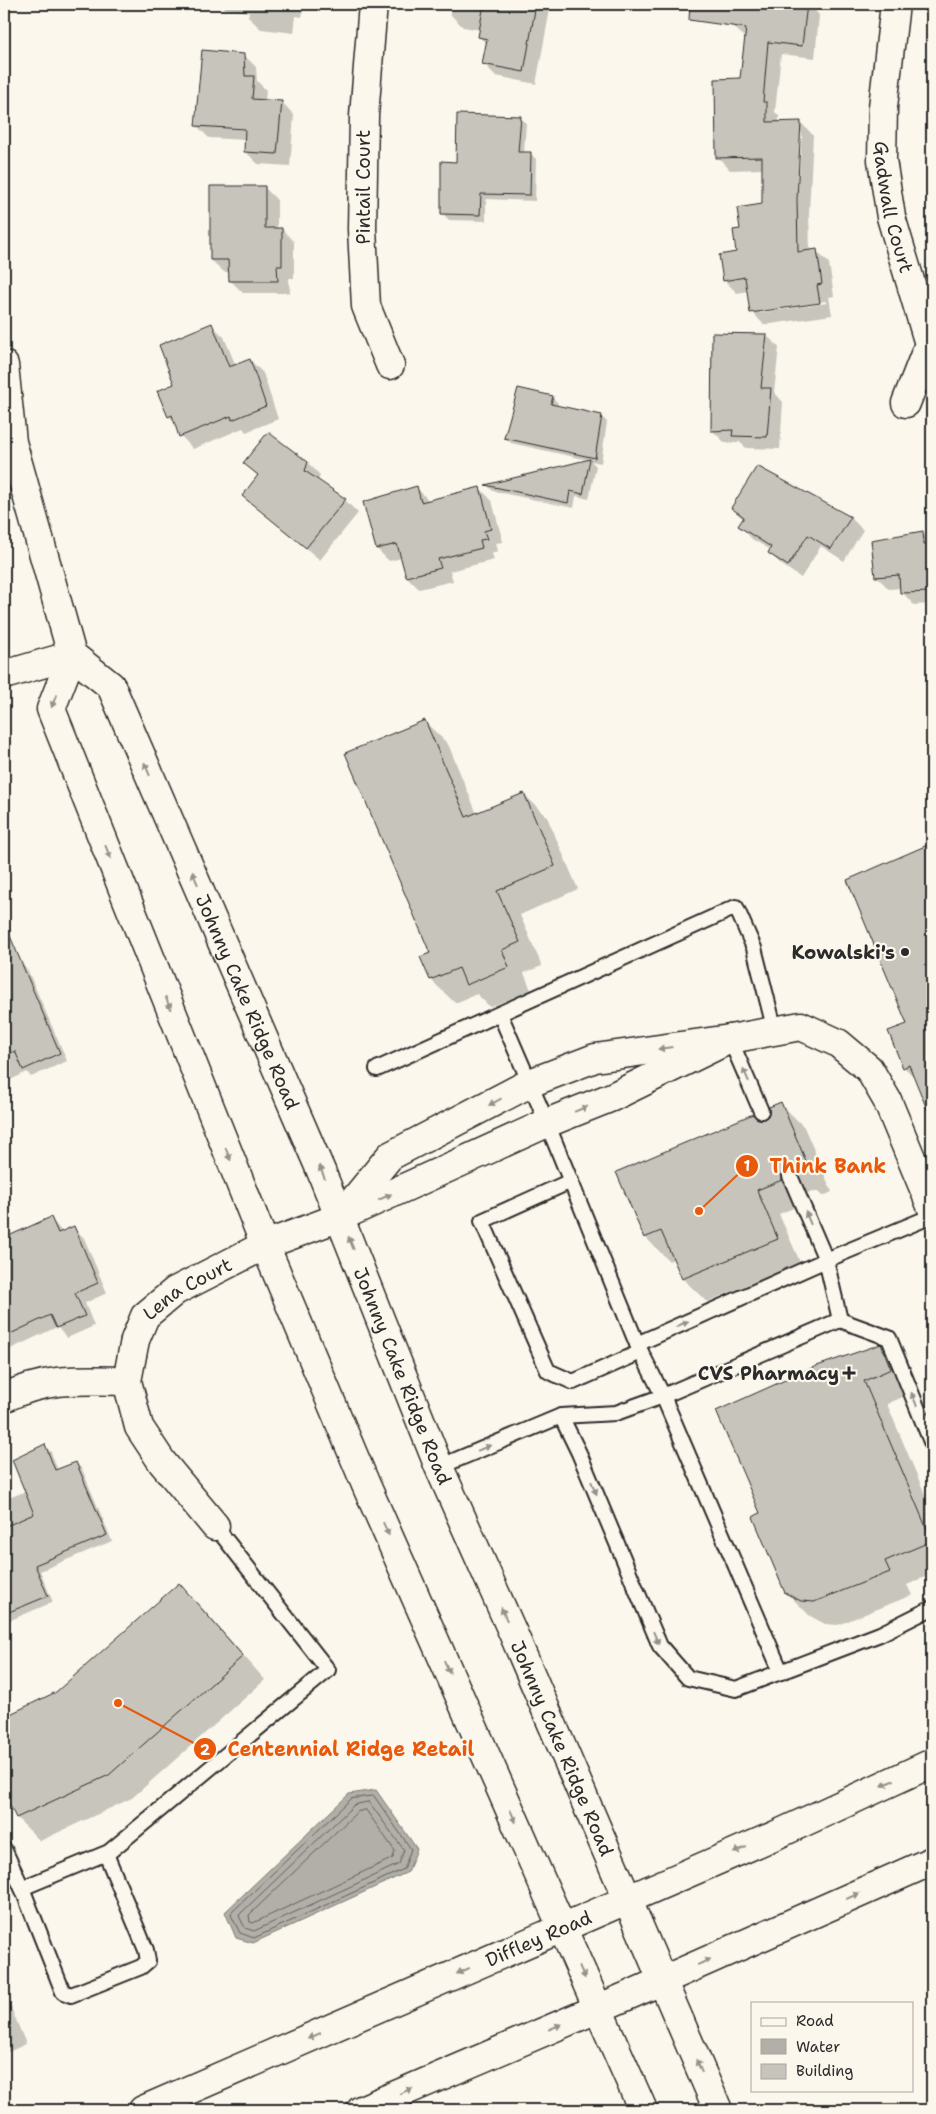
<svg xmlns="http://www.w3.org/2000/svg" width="936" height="2114" font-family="'Shantell Sans',sans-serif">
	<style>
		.water { fill: #b1afa7; stroke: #7b7a75 }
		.shadow { fill: #0003; fill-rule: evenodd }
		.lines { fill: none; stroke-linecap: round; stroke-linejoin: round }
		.shore { stroke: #61605d; stroke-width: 1 }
		.building { fill: #c7c4bc; stroke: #2b2b2b }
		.lane-casing { stroke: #2b2b2b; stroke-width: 18 }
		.street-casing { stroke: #2b2b2b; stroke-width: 31 }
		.secondary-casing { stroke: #2b2b2b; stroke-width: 31 }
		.lane { stroke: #fbf7ec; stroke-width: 14 }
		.street { stroke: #fbf7ec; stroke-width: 28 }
		.secondary { stroke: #fbf7ec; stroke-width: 28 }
		.oneway { fill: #93918c }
		.poi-dot { fill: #2b2b2b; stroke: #fbf7ec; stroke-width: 2 }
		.labels { text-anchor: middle; stroke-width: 4.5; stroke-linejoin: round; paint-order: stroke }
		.street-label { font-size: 19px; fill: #2b2b2b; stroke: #fbf7ec }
		.poi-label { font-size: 19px; font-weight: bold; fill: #2b2b2b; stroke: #fbf7ec; text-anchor: end }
		.leader { fill: none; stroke: #e8590c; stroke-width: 2 }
		.callout-dot { fill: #e8590c; stroke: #fbf7ec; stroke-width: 2 }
		.mark-label { font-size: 15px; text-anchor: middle; font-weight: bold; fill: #fff }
		.callout-label { font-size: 20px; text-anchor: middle; font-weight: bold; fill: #e8590c; stroke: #fbf7ec; stroke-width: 4.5; stroke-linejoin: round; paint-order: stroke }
	</style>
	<rect width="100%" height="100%" fill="#fbf7ec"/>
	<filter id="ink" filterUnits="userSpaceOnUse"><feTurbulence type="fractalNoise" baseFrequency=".02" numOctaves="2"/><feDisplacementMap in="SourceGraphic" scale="10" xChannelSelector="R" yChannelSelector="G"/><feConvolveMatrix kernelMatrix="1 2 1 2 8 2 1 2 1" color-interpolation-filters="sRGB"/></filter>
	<g filter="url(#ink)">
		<polygon class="water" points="376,1790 417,1849 408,1872 253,1943 236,1938 225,1912 349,1794"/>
		<g class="shadow">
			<polygon points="220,4 304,4 302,17 296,16 294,33 261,29 248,17 249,12 226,9"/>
			<polygon points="452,4 551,4 536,84 496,76 484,64 487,44 479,37 481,30 463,27 450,14"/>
			<path d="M735,4H809L819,15L815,58L781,54L775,112L779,116V123L800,122L813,135L809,213L810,252L816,251L829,263L834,296L829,297L832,315L764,325L752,312L748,291L737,293L724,280L738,253L742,230L763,205V169L730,170L718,157L741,79L746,38L731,25ZM799,133H802L797,206H795ZM826,301L827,303L760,313V310Z"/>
			<polygon points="244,55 256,67 257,81 266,90 265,101 282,102 294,115 290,166 258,164 245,151 246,140 209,138 196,125"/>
			<polygon points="520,117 526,123 524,153 530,153 536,159 535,201 486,199 486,221 449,220 443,214 457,163"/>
			<polygon points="264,187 277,200 277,229 282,229 294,242 294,278 289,278 290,293 243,293 230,280 230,272 224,272 211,260"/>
			<polygon points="212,325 224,337 236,366 250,360 263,373 278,419 246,432 243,428 193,449 181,436 176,423 169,416 176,385"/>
			<polygon points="766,335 779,347 774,392 783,402 780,449 746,448 740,442 725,443 712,430"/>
			<polygon points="552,397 558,403 557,407 601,416 607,422 601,463 591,461 596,466 589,499 576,496 574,508 493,491 488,486 588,460 511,443 505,437"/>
			<polygon points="245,463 308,463 320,475 318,482 345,500 358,513 320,560 244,496 259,477"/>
			<polygon points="757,468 851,518 863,530 844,561 821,546 801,578 782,565 769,553 771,550 752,539 740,526 744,520 732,508"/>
			<polygon points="416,487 429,501 480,488 492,501 503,542 496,543 498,551 492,553 494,560 450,571 453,581 419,589 407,577 402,558 389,561 377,549"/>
			<polygon points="923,533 928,538 932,538 932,604 914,605 902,592 901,588 889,589 876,576"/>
			<polygon points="424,721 448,744 477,814 524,794 547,817 578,889 520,915 542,966 524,973 531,990 490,1007 477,994 455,1003 431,980 422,958 432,953"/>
			<polygon points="932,845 932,1101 929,1092 904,1067 909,1025 849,880"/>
			<polygon points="21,964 28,971 67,1061 31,1077 27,1072 4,1083 4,972"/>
			<polygon points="781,1104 804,1127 832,1192 823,1196 819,1192 811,1191 806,1195 805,1203 779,1214 800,1262 707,1302 683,1279 675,1258 669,1261 645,1237 618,1173 756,1120 764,1120"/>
			<polygon points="51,1219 63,1233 74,1228 84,1238 107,1293 85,1303 94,1326 67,1338 57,1327 4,1352 4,1240"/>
			<polygon points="880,1346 904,1369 914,1392 887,1404 932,1511 932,1574 907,1585 912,1595 838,1625 825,1624 810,1616 786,1592 762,1514"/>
			<polygon points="44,1446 51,1452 58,1471 76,1463 82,1469 112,1541 40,1571 53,1602 4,1623 4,1500 26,1491"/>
			<polygon points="178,1585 202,1608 265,1680 132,1798 40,1841 17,1818 4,1790 4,1718 57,1693"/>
			<polygon points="4,1991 26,2044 4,2054"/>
		</g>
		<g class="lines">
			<g class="shore">
				<polygon points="374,1796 411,1849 404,1869 254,1938 240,1933 231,1915 232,1912 351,1799"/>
				<polygon points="369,1802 404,1850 399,1864 254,1931 245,1928 239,1916 240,1914 354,1805"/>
				<polygon points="366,1810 395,1851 393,1858 253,1923 250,1922 249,1915 357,1812"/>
			</g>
		</g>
		<g class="building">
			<polygon points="484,4 536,4 524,72 482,64 487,39 478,37"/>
			<polygon points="690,4 807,4 802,46 768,42 763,102 767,102 767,122 801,121 797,200 798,252 817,249 822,284 817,285 820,303 750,313 745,277 723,281 719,255 736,252 733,230 740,229 737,208 762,204 762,157 716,158 715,79 740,78 746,28 689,20"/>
			<polygon points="202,50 244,54 245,76 254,76 252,99 282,101 277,154 244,152 245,129 195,126"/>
			<polygon points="457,114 521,116 518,152 531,152 530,195 481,194 480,215 441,214 441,161 456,162"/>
			<polygon points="210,186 265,186 265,228 282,228 282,266 277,266 278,281 229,281 228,260 210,260"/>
			<polygon points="212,323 229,367 250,359 266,406 232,420 231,416 179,437 172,415 168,417 157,391 174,384 159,345"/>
			<polygon points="712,333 767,334 761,388 771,388 767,437 732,436 733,430 711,431"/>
			<polygon points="518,388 553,396 551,404 602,415 595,458 504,438"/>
			<polygon points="268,432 308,462 305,471 346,499 306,548 242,496 258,475 243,463"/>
			<polygon points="590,459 583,494 570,491 568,503 485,485"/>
			<polygon points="757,466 851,517 831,549 808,535 788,566 768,553 771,547 738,526 744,517 731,508"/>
			<polygon points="417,486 421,502 480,487 491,529 484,531 487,539 480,540 482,548 438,559 441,568 406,577 397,544 376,549 363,502"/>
			<polygon points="923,531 924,544 932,543 932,592 900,593 899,575 875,577 871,540"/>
			<polygon points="425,720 466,817 524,793 555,866 497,891 520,942 502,950 509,967 466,985 459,968 430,980 420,957 430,953 345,753"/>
			<polygon points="932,843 932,1119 931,1119 909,1065 903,1068 888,1031 907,1024 847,880"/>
			<polygon points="4,922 60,1053 23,1070 15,1051 4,1056"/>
			<polygon points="781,1102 809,1168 798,1173 795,1169 787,1168 783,1171 782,1180 757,1190 778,1239 682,1279 661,1231 644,1238 616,1172 753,1114 756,1118 764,1119 768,1116 769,1107"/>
			<polygon points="51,1217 58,1233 74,1226 98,1283 75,1293 85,1316 56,1328 50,1315 4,1337 4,1238"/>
			<polygon points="881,1344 891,1369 864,1381 932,1541 885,1561 890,1572 814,1602 801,1601 785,1593 753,1517 760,1513 716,1411 814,1367"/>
			<polygon points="45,1444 55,1470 76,1462 107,1535 35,1565 48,1596 4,1614 4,1527 34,1514 12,1460"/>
			<polygon points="179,1583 243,1656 109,1775 16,1818 4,1793 4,1717 56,1692"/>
		</g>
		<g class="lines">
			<defs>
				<g id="lane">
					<polyline points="500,1014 547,1123 637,1344 663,1396 781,1672"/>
					<polyline points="730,1039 761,1111"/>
					<polyline points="377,1069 736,907 754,948 775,1031"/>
					<polyline points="790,1176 826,1260 840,1320"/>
					<polyline points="571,1181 482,1221 548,1371 573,1382 641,1352"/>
					<polyline points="637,1344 826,1260 932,1216"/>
					<polyline points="561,1416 616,1413 663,1396 840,1320 889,1338 932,1444"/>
					<polyline points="439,1467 561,1416 579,1453 660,1646 688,1678 736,1689 880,1634 932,1608"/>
					<polyline points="4,1849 22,1888 109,1852 328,1670 215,1526"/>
					<polyline points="22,1888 63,1992 71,1995 141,1967 148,1961 146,1950 106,1854"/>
				</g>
				<g id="street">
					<polyline points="373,4 364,116 362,229 366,306 390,365"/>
					<path id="s1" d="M895,4L883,107L882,160L891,217L929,344L906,403"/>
					<polyline points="4,675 72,655"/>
					<polyline points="345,1211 390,1156 530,1083 595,1058 730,1039 801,1026 838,1043 869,1069 887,1100 932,1208"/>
					<path d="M4,1398C46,1377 81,1380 127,1381"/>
					<path id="s2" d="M215,1526L162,1462L139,1427L127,1381L135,1340L145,1316L175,1291L265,1245L340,1217L547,1123L612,1097L730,1039"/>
				</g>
				<g id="secondary">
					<polyline points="4,365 12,442 72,655 51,709 265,1245 366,1485 643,2110"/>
					<path id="s3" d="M72,655L111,686L321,1171L439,1467L513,1633L718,2110"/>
					<path id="s4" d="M143,2110L776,1835L932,1763"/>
					<polyline points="361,2110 625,1997 932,1861"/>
				</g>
			</defs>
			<use href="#lane" class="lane-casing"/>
			<use href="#street" class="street-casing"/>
			<use href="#secondary" class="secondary-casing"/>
			<use href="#lane" class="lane"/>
			<use href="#street" class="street"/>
			<use href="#secondary" class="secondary"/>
		</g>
		<defs><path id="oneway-solid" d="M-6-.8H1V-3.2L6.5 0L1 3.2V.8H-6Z" transform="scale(1.25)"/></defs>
		<g class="oneway">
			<use href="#oneway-solid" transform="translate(54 701) rotate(111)"/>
			<use href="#oneway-solid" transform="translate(147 769) rotate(-113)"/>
			<use href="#oneway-solid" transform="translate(108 852) rotate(68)"/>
			<use href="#oneway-solid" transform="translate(195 878) rotate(-113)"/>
			<use href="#oneway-solid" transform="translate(168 1003) rotate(68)"/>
			<use href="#oneway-solid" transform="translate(665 1048) rotate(172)"/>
			<use href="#oneway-solid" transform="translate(746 1075) rotate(-113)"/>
			<use href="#oneway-solid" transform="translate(495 1102) rotate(152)"/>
			<use href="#oneway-solid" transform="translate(581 1109) rotate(-22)"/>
			<use href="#oneway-solid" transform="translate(228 1154) rotate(68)"/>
			<use href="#oneway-solid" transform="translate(322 1172) rotate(-113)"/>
			<use href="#oneway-solid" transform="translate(385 1197) rotate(-24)"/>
			<use href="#oneway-solid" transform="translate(808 1218) rotate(-113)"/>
			<use href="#oneway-solid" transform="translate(351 1243) rotate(-112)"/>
			<use href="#oneway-solid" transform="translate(682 1324) rotate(-24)"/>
			<use href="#oneway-solid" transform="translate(914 1399) rotate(-112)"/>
			<use href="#oneway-solid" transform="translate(484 1448) rotate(-23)"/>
			<use href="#oneway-solid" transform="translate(594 1488) rotate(67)"/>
			<use href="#oneway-solid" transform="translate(386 1529) rotate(66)"/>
			<use href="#oneway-solid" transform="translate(504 1614) rotate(-114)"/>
			<use href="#oneway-solid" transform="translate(656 1638) rotate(67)"/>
			<use href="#oneway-solid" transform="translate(447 1667) rotate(66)"/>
			<use href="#oneway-solid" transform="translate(888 1783) rotate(155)"/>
			<use href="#oneway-solid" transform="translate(513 1816) rotate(66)"/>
			<use href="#oneway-solid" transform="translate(740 1850) rotate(156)"/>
			<use href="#oneway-solid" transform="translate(853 1896) rotate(-24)"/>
			<use href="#oneway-solid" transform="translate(704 1962) rotate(-24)"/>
			<use href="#oneway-solid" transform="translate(463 1971) rotate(156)"/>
			<use href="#oneway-solid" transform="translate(582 1972) rotate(66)"/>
			<use href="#oneway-solid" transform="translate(555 2027) rotate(-23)"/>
			<use href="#oneway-solid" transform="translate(314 2036) rotate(156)"/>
			<use href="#oneway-solid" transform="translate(699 2066) rotate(-114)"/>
			<use href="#oneway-solid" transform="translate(406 2091) rotate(-23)"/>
		</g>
	</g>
	<g class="poi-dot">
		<circle cx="905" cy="952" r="5"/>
		<path d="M846.5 1365.5h5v5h5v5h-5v5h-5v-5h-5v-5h5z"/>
	</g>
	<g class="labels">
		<g class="street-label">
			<text transform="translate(363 187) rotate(-90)" y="7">Pintail Court</text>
			<text dy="7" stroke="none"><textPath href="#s1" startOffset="205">Gadwall Court</textPath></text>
			<text dy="7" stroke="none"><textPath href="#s3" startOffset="394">Johnny Cake Ridge Road</textPath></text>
			<text dy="7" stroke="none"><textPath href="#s2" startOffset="291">Lena Court</textPath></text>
			<text dy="7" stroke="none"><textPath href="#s3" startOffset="799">Johnny Cake Ridge Road</textPath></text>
			<text dy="7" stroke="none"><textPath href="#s3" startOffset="1204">Johnny Cake Ridge Road</textPath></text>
			<text dy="7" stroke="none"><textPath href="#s4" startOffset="431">Diffley Road</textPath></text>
		</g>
		<g class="poi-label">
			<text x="895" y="959">Kowalski's</text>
			<text x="839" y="1380">CVS Pharmacy</text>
		</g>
	</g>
	<path class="leader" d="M699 1211L747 1166M118 1703L205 1749"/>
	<g class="callout-dot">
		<circle cx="699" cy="1211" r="5"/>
		<circle cx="118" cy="1703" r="5"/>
		<circle cx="747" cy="1166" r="12"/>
		<circle cx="205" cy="1749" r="12"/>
	</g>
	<g class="mark-label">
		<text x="747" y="1171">1</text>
		<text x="205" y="1755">2</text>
	</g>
	<g class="callout-label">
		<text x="828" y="1173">Think Bank</text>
		<text x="351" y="1756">Centennial Ridge Retail</text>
	</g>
	<rect width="936" height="2114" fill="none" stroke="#fbf7ec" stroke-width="20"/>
	<rect x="10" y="10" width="916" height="2094" fill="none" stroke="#2b2b2b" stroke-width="2" filter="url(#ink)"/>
	<rect x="751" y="2002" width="162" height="90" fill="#fbf7ec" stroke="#a8a59f"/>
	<rect x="761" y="2018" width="25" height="8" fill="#fbf7ec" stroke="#a8a59f"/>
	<text x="796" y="2026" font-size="15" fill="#2b2b2b">Road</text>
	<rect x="761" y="2039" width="25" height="15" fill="#b1afa7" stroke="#a8a59f"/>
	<text x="796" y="2052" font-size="15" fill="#2b2b2b">Water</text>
	<rect x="761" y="2064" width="25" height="15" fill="#c7c4bc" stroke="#a8a59f"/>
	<text x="796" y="2076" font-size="15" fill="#2b2b2b">Building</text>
</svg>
